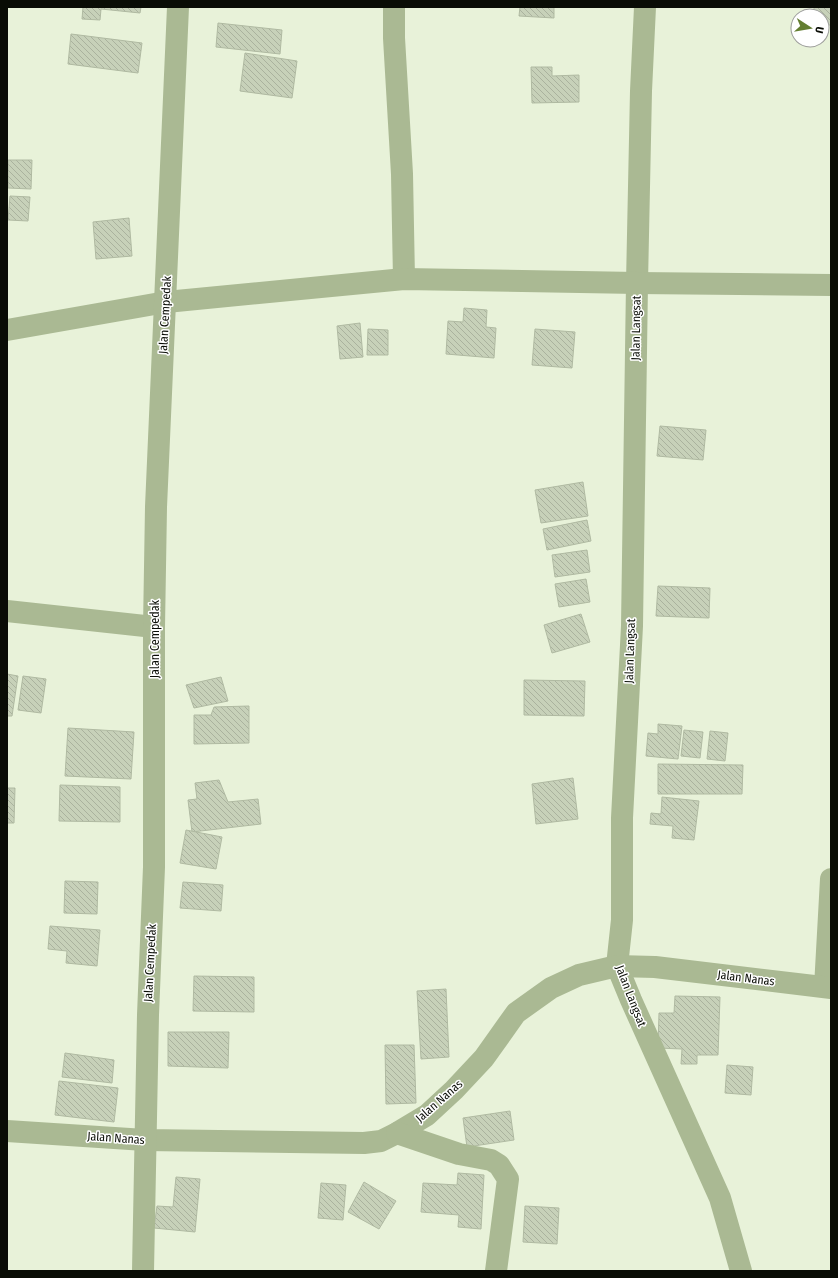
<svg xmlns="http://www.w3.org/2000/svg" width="838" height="1278" font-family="'Fira Sans Condensed',sans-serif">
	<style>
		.building { fill: url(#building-back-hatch); stroke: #b0baa2 }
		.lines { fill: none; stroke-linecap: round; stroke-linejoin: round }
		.street { stroke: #aab993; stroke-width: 22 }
		.labels { text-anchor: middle; stroke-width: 3; stroke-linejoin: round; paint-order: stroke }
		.street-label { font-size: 12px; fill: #090c05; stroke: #fff }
	</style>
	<defs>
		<pattern id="building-back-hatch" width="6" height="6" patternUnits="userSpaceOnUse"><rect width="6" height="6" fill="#c7d1b9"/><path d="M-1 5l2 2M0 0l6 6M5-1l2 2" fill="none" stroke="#aab29e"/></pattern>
	</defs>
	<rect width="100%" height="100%" fill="#e8f2d9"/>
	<g class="building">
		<polygon points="83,7 141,7 140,13 101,9 100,20 82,19"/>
		<polygon points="520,7 554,7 554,18 519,16"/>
		<polygon points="814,7 831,7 831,25 822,25 822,16 814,16"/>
		<polygon points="218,23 282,30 280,54 216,47"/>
		<polygon points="71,34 142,43 138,73 68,64"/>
		<polygon points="245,53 297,61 292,98 240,91"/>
		<polygon points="531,67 552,67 552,76 579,75 579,102 532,103"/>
		<polygon points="8,160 32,160 31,189 8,188"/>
		<polygon points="10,196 30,197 28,221 8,220"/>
		<polygon points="129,218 132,256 96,259 93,222"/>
		<polygon points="464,308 487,310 486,327 496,328 494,358 446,354 448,321 463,322"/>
		<polygon points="360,323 363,357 340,359 337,326"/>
		<polygon points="368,329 388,330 388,355 367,355"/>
		<polygon points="535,329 575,332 572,368 532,365"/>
		<polygon points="660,426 706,430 703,460 657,456"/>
		<polygon points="583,482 588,516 541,523 535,490"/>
		<polygon points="587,520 591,541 547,550 543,529"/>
		<polygon points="587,550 590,572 555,577 552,555"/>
		<polygon points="586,579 590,602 559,607 555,584"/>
		<polygon points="658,586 710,588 709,618 656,616"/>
		<polygon points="581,614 590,642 552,653 544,625"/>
		<polygon points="7,674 18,676 12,716 7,716"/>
		<polygon points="23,676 46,679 41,713 18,710"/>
		<polygon points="221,677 228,701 194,708 186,685"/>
		<polygon points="524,680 585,681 584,716 524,715"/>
		<polygon points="249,706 249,743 194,744 194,715 211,715 214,707"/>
		<polygon points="658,724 682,726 678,759 646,756 648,733 658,734"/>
		<polygon points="68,728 134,732 131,779 65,776"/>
		<polygon points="684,730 703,732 700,758 681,756"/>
		<polygon points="710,731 728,733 725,761 707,759"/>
		<polygon points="658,764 743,765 742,794 658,794"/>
		<polygon points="573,778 578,819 536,824 532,784"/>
		<polygon points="219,780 228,802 258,799 261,824 192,832 188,800 197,799 195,783"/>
		<polygon points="60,785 120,787 120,822 59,821"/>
		<polygon points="7,788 15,788 14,823 7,823"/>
		<polygon points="662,797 699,801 694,840 672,838 673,826 650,824 651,813 661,814"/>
		<polygon points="186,830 222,837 216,869 180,863"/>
		<polygon points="65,881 98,882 97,914 64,913"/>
		<polygon points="183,882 223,885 221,911 180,908"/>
		<polygon points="50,926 100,930 97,966 66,963 67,951 48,949"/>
		<polygon points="194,976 254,977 254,1012 193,1011"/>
		<polygon points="446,989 449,1057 421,1059 417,991"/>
		<polygon points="675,996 720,997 718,1055 697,1055 697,1064 681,1064 682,1049 658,1048 659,1013 674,1013"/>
		<polygon points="168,1032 229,1032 228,1068 168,1066"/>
		<polygon points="385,1045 414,1045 416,1103 386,1104"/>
		<polygon points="65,1053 114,1060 112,1083 62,1077"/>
		<polygon points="727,1065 753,1067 751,1095 725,1093"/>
		<polygon points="59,1081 118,1088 114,1122 55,1115"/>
		<polygon points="510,1111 514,1140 467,1147 463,1118"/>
		<polygon points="458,1173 484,1175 481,1229 458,1227 459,1215 421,1212 423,1183 457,1185"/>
		<polygon points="176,1177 200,1179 195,1232 154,1228 157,1206 173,1207"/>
		<polygon points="364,1182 396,1201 379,1229 348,1212"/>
		<polygon points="321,1183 346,1185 343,1220 318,1218"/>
		<polygon points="525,1206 559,1208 557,1244 523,1242"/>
	</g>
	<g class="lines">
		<g class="street">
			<polyline points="394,7 394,38 402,174 404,279"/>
			<polyline points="645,7 641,91 637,283 632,626 622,818 622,920 617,966 631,1000 720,1198 741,1271"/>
			<polyline points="7,330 166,302 404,279 637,283 831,285"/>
			<polyline points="7,611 154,627"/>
			<polyline points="825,987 831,879"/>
			<polyline points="7,1131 145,1140 364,1143 381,1141 397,1133 427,1115 454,1090 484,1058 516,1013 551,988 579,975 617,966 655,967 831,988"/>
			<polyline points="397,1133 459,1154 491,1160 499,1165 508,1179 496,1271"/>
			<polyline points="143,1271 148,1015 154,867 154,627 156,507 178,7"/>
		</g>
	</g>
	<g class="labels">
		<g class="street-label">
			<text transform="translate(165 315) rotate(-87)" y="4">Jalan Cempedak</text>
			<text transform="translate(636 328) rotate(-89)" y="4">Jalan Langsat</text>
			<text transform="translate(155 639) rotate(-90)" y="4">Jalan Cempedak</text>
			<text transform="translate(630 651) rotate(-88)" y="4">Jalan Langsat</text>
			<text transform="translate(150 963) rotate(-87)" y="4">Jalan Cempedak</text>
			<text transform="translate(746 978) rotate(7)" y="4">Jalan Nanas</text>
			<text transform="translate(631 996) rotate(69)" y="4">Jalan Langsat</text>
			<text transform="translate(439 1101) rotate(-41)" y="4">Jalan Nanas</text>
			<text transform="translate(116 1138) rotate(4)" y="4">Jalan Nanas</text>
		</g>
	</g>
	<rect width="838" height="1278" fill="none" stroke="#090c05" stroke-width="16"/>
	<g transform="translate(810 28) rotate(102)"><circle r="19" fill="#ffffff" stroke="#9d9e9b"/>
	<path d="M0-3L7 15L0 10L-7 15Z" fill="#637e31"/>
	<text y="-6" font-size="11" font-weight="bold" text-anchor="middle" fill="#090c05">U</text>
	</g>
</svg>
